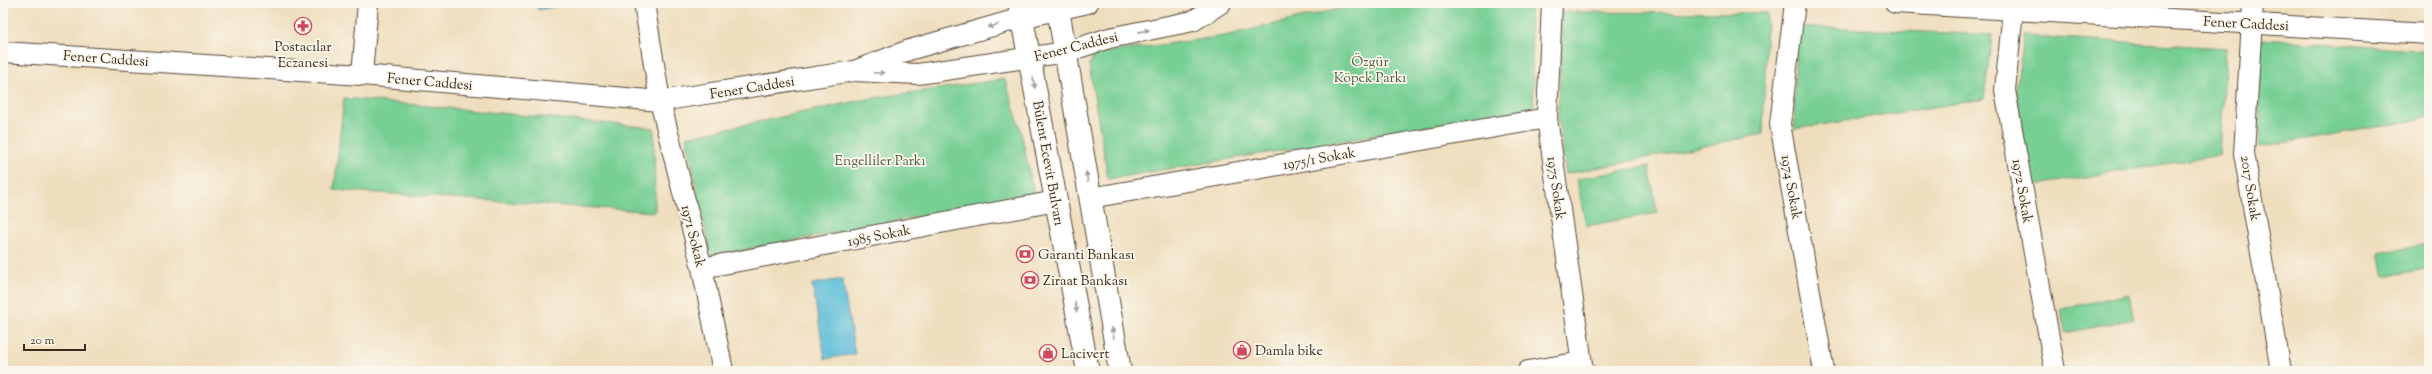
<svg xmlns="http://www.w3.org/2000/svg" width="2432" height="374" font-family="'Sorts Mill Goudy',serif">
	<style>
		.green { fill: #77cf94; stroke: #597c59 }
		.water { fill: #5abcd8; stroke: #4a737b }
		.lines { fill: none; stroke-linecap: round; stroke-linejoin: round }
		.minor-casing { stroke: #564536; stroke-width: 22 }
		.major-casing { stroke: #564536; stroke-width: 24 }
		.minor { stroke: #fff; stroke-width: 20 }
		.major { stroke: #fff; stroke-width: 22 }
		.oneway { fill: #a79f9a }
		.labels { text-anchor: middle; stroke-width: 3.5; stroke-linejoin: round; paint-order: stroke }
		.street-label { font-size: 14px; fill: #3b2a1e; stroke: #fbf7ec }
		.poi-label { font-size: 14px; fill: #3b2a1e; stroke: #fbf7ec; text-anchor: start }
		.park-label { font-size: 14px; fill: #4d5c41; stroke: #fbf7ec }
	</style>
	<rect width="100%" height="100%" fill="#fbf7ec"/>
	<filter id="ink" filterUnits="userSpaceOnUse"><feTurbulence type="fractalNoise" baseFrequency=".025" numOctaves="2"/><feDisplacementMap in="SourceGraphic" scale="8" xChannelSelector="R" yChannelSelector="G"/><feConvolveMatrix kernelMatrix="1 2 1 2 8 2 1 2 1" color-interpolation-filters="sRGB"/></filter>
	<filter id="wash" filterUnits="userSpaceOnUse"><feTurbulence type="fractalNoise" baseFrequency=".012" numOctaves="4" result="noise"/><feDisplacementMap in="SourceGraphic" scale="16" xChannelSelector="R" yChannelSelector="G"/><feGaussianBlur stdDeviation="0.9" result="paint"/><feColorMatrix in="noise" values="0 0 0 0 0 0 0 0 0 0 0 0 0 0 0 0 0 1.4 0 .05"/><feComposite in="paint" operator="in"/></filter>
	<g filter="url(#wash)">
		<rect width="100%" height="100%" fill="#efdebe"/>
		<g class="green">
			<polygon points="1364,3 1530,3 1534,109 1108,179 1089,65 1095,54 1224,36"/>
			<polygon points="1562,12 1767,13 1763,134 1566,174 1558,116"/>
			<polygon points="1796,26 1992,35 1984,99 1794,129"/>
			<polygon points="2024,36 2226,48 2220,155 2030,186 2016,89"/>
			<polygon points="2262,39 2429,51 2429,118 2259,147 2258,95"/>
			<polygon points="1005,79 1021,132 1034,195 711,256 686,137 867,99"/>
			<polygon points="344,98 654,128 655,212 334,190"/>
			<polygon points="1649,166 1657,213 1586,226 1577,179"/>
			<polygon points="2429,244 2429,268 2384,277 2379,253"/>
			<polygon points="2129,294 2134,319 2065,333 2061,309"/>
		</g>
		<g class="water">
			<polygon points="536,3 561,3 562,5 538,10"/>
			<polygon points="842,279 855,354 825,359 812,284"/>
		</g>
	</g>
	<g filter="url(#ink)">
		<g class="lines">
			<defs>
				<g id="minor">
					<polyline points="644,3 660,101 702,268 723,371"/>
					<polyline points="1088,3 1021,18 909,50 854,71 918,74 1066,52 1109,38 1193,21 1221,3"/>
					<polyline points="1552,3 1547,118 1583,371"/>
					<polyline points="1795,3 1780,124 1824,371"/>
					<polyline points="1895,3 2429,34"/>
					<polyline points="2253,3 2244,153 2281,371"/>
					<polyline points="2013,10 2005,90 2055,371"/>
					<polyline points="3,52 362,75 660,101 854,71"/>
					<polyline points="362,75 368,3"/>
					<polyline points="1090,198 1547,118"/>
					<polyline points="702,268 1056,201"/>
					<polyline points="1528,371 1581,362"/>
				</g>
				<g id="major">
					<polyline points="1019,3 1088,371"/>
					<polyline points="1057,3 1120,371"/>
				</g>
			</defs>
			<use href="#minor" class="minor-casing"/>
			<use href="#major" class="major-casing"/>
			<use href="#minor" class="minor"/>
			<use href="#major" class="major"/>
		</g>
		<defs><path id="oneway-solid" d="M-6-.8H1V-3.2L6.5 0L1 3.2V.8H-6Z"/></defs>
		<g class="oneway">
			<use href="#oneway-solid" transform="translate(993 26) rotate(164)"/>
			<use href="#oneway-solid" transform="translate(1144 31) rotate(-11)"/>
			<use href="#oneway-solid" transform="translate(879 73) rotate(3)"/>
			<use href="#oneway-solid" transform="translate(1034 83) rotate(80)"/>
			<use href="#oneway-solid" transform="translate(1087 177) rotate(-99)"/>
			<use href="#oneway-solid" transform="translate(1076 307) rotate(79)"/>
			<use href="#oneway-solid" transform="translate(1113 333) rotate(-100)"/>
		</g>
	</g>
	<defs>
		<symbol id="pharmacy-ring" viewBox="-11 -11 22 22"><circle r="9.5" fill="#fbf7ec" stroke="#d1495b" stroke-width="1.5"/><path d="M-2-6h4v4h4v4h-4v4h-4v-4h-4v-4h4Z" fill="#d1495b"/></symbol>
		<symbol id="bank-ring" viewBox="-11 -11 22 22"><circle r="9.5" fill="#fbf7ec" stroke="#d1495b" stroke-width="1.5"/><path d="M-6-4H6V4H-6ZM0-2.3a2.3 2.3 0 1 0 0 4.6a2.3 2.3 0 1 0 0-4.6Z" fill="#d1495b"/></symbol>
		<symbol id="shop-ring" viewBox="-11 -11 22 22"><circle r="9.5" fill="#fbf7ec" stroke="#d1495b" stroke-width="1.5"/><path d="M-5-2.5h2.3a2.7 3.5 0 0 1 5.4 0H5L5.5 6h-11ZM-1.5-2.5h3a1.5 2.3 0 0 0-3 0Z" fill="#d1495b"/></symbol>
	</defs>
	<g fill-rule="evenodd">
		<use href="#pharmacy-ring" x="293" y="16" width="20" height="20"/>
		<use href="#bank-ring" x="1015" y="244" width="20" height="20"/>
		<use href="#bank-ring" x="1020" y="270" width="20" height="20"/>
		<use href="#shop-ring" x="1232" y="340" width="20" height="20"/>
		<use href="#shop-ring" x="1038" y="343" width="20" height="20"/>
	</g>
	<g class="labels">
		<g class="street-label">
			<text transform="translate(2246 23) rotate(3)" y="5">Fener Caddesi</text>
			<text transform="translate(1076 46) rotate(-14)" y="5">Fener Caddesi</text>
			<text transform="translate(106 58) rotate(4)" y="5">Fener Caddesi</text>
			<text transform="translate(430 81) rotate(5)" y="5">Fener Caddesi</text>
			<text transform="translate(752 87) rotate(-9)" y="5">Fener Caddesi</text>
			<text transform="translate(1319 158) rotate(-10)" y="5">1975/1 Sokak</text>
			<text transform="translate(1049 163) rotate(80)" y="5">Bülent Ecevit Bulvarı</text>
			<text transform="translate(1792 187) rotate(80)" y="5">1974 Sokak</text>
			<text transform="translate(1557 188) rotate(82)" y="5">1975 Sokak</text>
			<text transform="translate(2251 188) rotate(81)" y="5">2017 Sokak</text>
			<text transform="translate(2023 191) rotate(80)" y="5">1972 Sokak</text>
			<text transform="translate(879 235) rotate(-11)" y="5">1985 Sokak</text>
			<text transform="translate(694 236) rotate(76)" y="5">1971 Sokak</text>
		</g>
		<g class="poi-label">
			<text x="303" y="51" text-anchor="middle">Postacılar<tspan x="303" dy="16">Eczanesi</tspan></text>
			<text x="1038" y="259">Garanti Bankası</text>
			<text x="1043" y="285">Ziraat Bankası</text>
			<text x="1255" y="355">Damla bike</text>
			<text x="1061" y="358">Lacivert</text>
		</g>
		<g class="park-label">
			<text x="1370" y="66">Özgür<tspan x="1370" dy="16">Köpek Parkı</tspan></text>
			<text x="880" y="165">Engelliler Parkı</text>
		</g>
	</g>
	<rect width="2432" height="374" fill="none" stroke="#fbf7ec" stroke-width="16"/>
	<path d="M24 344v6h61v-6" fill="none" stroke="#3b2a1e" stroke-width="2"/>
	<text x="30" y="344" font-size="12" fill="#3b2a1e" stroke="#fbf7ec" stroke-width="3" paint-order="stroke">20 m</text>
</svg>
